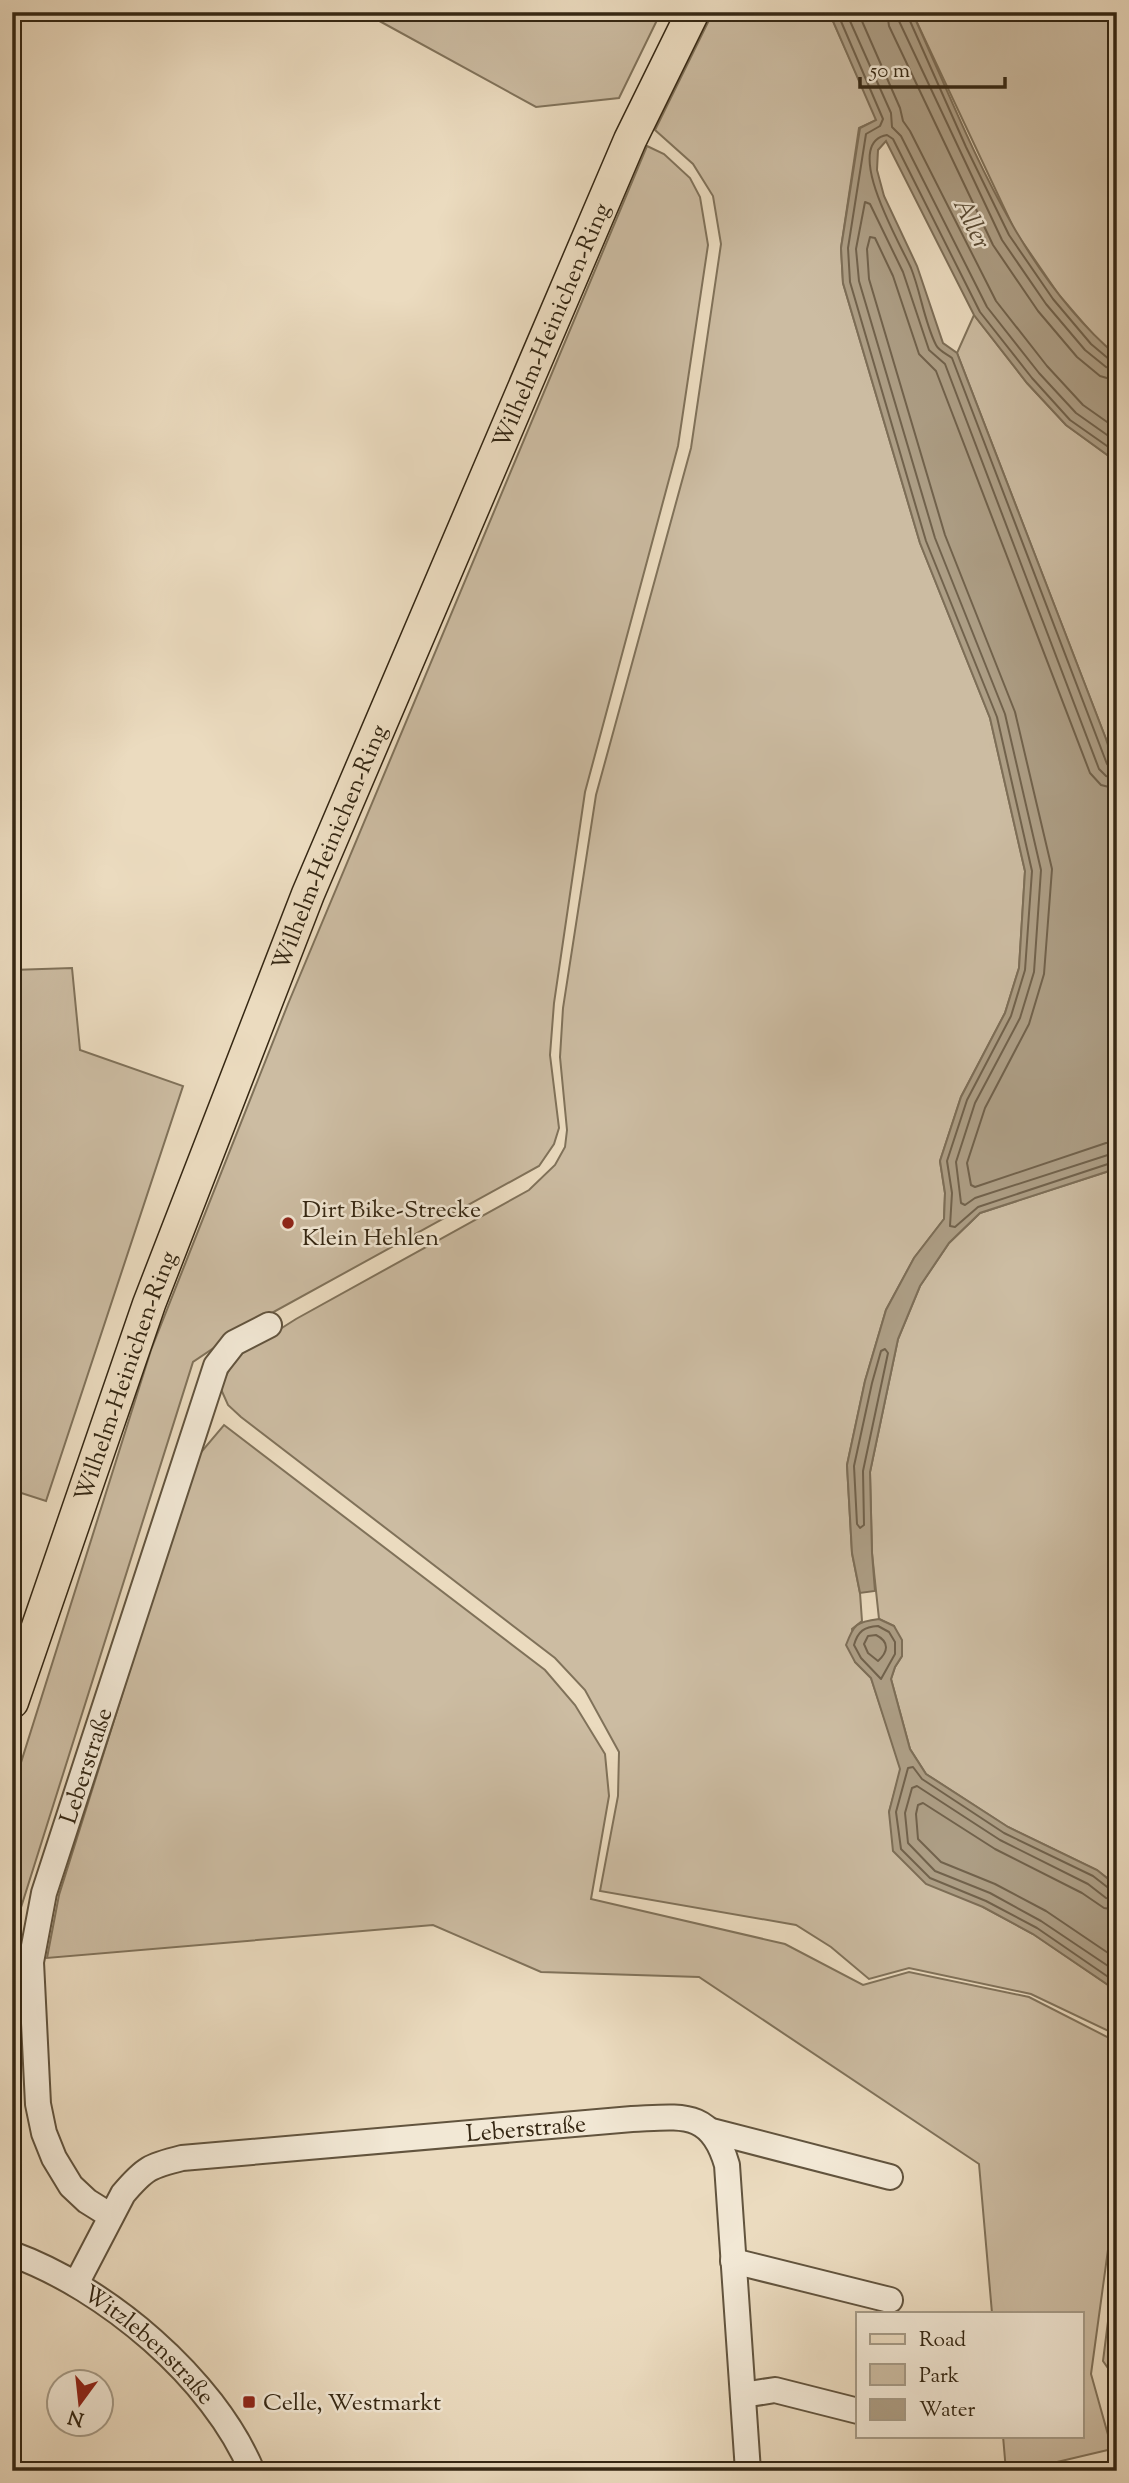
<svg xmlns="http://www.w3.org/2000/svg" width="1129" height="2483" font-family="'Sorts Mill Goudy',serif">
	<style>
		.green { fill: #ccbca2; stroke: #80725a; stroke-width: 2 }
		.water { fill: #ad9e85; stroke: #7d6e57; stroke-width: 2 }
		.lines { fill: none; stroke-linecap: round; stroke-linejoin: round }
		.shore { stroke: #71624c; stroke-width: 2 }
		.minor-casing { stroke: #62543e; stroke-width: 28 }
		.major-casing { stroke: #352713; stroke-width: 35 }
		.minor { stroke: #f2e8d5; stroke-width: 24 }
		.major { stroke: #ebdbbf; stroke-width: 32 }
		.poi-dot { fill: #8f2418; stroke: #f2e8d5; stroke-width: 2.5 }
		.labels { text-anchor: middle; stroke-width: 5; stroke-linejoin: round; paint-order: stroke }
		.street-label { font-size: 24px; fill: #352713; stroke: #f2e8d5 }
		.poi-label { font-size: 24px; fill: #352713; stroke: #f2e8d5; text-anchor: start }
		.water-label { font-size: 26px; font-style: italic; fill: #594b35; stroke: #f2e8d5 }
	</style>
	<rect width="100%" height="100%" fill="#ebdbbf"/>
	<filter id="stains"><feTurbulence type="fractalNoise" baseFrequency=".00286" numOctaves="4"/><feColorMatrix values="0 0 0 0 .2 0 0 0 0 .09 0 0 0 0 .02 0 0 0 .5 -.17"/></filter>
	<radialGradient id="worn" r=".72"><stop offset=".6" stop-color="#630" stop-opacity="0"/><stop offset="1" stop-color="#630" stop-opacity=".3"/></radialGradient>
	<g class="green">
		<polygon points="363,12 661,12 619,98 536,107"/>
		<polygon points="713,12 829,12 877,120 859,128 841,248 843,283 920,543 990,718 1025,871 1019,968 1005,1013 961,1097 940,1161 945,1193 944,1219 914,1258 886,1310 865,1381 847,1465 852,1553 860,1593 862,1621 852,1629 855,1662 871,1678 901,1769 889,1812 983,1907 1033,1934 1117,1991 1117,2035 1031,1994 909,1968 869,1979 831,1947 796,1925 600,1891 618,1796 619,1752 585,1690 555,1658 241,1417 228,1405 220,1387 236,1357 296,1319 529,1190 555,1165 565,1147 567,1130 560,1057 563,1008 596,795 691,448 721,244 713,196 693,164 655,130"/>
		<polygon points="912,12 1117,12 1117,356 1097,339 1059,295 1015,231"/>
		<polygon points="647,146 664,154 690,178 700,197 708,245 678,446 585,792 554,1003 550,1055 559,1128 554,1144 539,1166 239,1331 193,1362 12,1936 12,1791 151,1350 288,1004"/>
		<polygon points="974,315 1027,383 1066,425 1117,462 1117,773 1106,739 957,353"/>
		<polygon points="72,968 80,1050 183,1086 46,1501 12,1490 12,970"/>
		<polygon points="1117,1165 1117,1886 1097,1870 1008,1827 926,1774 910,1749 891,1679 895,1667 902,1656 894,1626 879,1619 872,1553 870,1472 898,1339 920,1286 949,1243 980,1213 1112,1170"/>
		<polygon points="224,1425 545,1670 575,1705 605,1754 609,1796 591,1899 785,1944 863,1985 909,1972 1029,1997 1117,2042 1117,2184 1091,2374 1112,2449 1019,2471 1006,2471 1003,2436 1082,2436 1082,2313 992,2313 979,2164 699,1977 541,1972 433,1925 47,1958 59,1895 197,1457"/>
		<polygon points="1117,2250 1117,2381 1103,2361"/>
	</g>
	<g class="water">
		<path d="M829,12H912C967,132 1014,268 1117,356V462L1066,425L1027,383L974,315L886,141L878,150L877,170L884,196L917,266L943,343L957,353L1106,739L1117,773V1165L1112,1170L980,1213L949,1243L920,1286L898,1339L870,1472L872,1553L875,1591L860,1593L852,1553L847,1465L865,1381L886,1310L914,1258L944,1219L945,1193L940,1161L961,1097L1005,1013L1019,968L1025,871L990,718L920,543L843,283L841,248L860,128L876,120Z"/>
		<path d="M879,1619L894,1626L902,1640V1656L895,1667L891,1679L910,1749L926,1774L1008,1827L1097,1870L1117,1886V1991L1033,1934L983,1907L926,1884L893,1851L889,1812L900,1769L871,1678L855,1662L846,1645C854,1624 856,1622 879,1619Z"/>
	</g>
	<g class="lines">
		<g class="shore">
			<polyline points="837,12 883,119 880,126 866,134 848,248 850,282 926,541 997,717 1032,871 1025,970 1011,1016 967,1100 947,1161 952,1193 950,1226 955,1227 978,1207 1117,1161"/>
			<polyline points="846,12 891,113 892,127 901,136 987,307 1039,373 1076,413 1117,442"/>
			<polyline points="858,12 900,108 903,121 910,131 996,301 1047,366 1083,405 1117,429"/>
			<polyline points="887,12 889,26 993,245 1038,311 1077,357 1100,376 1117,381"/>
			<polyline points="897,12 899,21 1002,240 1046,304 1085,350 1106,367 1117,370"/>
			<polyline points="906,12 966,147 1009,235 1053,299 1091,344 1110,360 1117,361"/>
			<path d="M1117,453L1070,420L1032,378L980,312L893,139L887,135C840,143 902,247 911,268C921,293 924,321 936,345C939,351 947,354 952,358L1107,764L1111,769L1117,770"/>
			<polyline points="1117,779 1106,776 1099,769 945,364 929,350 903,272 870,204 865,202 856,249 859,281 935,538 1005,714 1041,870 1034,972 1020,1018 975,1103 956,1162 961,1203 965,1205 975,1198 1117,1152"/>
			<polyline points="1117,789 1101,785 1090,773 936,371 919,354 893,276 875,238 870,237 867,249 869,279 945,535 1015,712 1052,869 1044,974 1029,1024 985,1108 967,1163 971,1185 975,1187 1106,1143 1117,1142"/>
			<polygon points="885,1349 888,1353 863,1471 864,1525 860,1528 857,1524 854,1466 872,1383 881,1351"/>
			<path d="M878,1626L889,1632L895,1642V1654L881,1679L861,1658L854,1645C858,1631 864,1627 878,1626Z"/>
			<path d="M876,1635C890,1642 888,1652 878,1661L868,1653L864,1644L868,1636Z"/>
			<polyline points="1117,1891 1111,1890 1093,1876 1004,1833 922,1779 913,1767 908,1768 896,1812 901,1849 930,1878 986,1901 1037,1928 1117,1983"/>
			<polyline points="1117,1900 1106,1898 1088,1884 1000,1840 917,1786 912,1788 905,1813 908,1843 935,1871 990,1893 1041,1921 1117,1972"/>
			<polyline points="1117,1910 1104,1908 1082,1893 995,1849 923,1803 918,1805 916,1814 918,1839 941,1862 995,1884 1046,1911 1117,1959"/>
		</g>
		<defs>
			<g id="minor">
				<polyline points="712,2131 890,2177"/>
				<path id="s1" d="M111,2216L87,2201L71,2186L54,2158L44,2133L38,2104L31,1962L44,1893L216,1366L234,1343L269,1325"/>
				<path id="s2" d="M12,2254C106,2288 213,2378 252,2471"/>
				<polyline points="733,2261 890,2300"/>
				<path id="s3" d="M76,2284L123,2194C145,2168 150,2166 182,2158L632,2119C681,2117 711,2109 727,2165L748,2471"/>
				<polyline points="743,2395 775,2390 858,2411"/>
			</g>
			<g id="major">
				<path id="s4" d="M12,1702L149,1304L308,894L630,140L693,12"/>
			</g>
		</defs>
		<use href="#minor" class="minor-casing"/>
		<use href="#major" class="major-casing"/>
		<use href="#minor" class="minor"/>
		<use href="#major" class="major"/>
	</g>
	<g class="poi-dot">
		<circle cx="288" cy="1223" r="7"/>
		<rect x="242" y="2395" width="14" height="14" rx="3.5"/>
	</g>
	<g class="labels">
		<g class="street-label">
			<text dy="8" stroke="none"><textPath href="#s4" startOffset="1479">Wilhelm-Heinichen-Ring</textPath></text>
			<text dy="8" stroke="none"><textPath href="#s4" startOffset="912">Wilhelm-Heinichen-Ring</textPath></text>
			<text dy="8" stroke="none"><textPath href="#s4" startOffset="345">Wilhelm-Heinichen-Ring</textPath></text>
			<text dy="8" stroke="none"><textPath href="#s1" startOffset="486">Leberstraße</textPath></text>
			<text dy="8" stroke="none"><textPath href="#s3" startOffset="518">Leberstraße</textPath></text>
			<text dy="8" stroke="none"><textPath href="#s2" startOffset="166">Witzlebenstraße</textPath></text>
		</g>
		<g class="poi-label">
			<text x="302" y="1217">Dirt Bike-Strecke<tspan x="302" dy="28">Klein Hehlen</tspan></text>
			<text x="263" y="2410">Celle, Westmarkt</text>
		</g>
		<g class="water-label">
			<text transform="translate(973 223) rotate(64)" y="9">Aller</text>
		</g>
	</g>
	<rect width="1129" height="2483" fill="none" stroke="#ebdbbf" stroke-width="42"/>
	<rect x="14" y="14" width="1101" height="2455" fill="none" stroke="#352713" stroke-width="3.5"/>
	<rect x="21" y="21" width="1087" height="2441" fill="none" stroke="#352713" stroke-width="2"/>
	<rect x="856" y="2312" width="228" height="126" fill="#f2e8d5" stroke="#a69b87" stroke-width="2"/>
	<rect x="870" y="2334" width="35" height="10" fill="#ebdbbf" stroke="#a69b87" stroke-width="2"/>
	<text x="919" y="2346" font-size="21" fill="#352713">Road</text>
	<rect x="870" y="2364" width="35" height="21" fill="#ccbca2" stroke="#a69b87" stroke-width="2"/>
	<text x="919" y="2382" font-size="21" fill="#352713">Park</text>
	<rect x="870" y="2399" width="35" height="21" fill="#ad9e85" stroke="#a69b87" stroke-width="2"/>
	<text x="919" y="2416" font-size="21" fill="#352713">Water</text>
	<g transform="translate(80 2403) rotate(195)"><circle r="33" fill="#f2e8d5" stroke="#a69b87" stroke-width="2"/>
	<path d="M0-5L12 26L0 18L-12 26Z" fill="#8f2418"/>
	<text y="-10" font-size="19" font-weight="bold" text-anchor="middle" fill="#352713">N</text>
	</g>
	<path d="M860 77v10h145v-10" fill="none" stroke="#352713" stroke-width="3.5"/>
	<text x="870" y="77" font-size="21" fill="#352713" stroke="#f2e8d5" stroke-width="5" paint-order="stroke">50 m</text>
	<rect width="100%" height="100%" filter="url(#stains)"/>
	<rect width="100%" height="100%" fill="url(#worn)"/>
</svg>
